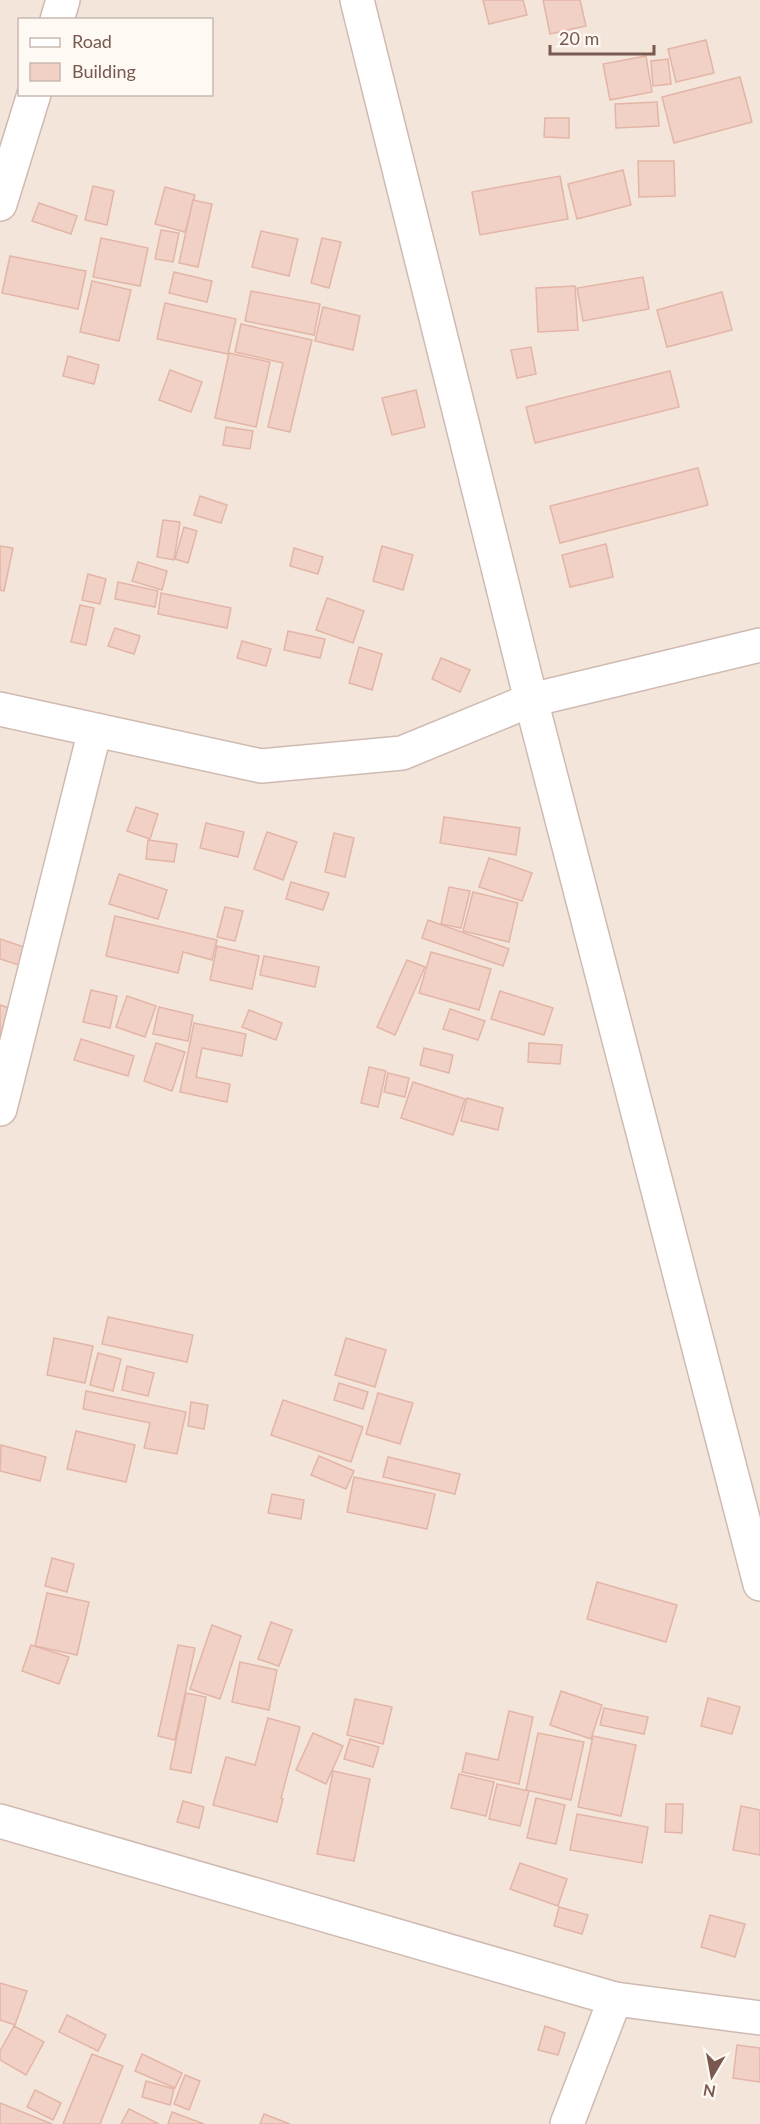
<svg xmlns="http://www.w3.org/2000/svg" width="760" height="2124" font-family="Lato,sans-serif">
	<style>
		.residential { fill: #f4e5db; fill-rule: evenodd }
		.building { fill: #f1d0c5; stroke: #e3b5a6; stroke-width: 1.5 }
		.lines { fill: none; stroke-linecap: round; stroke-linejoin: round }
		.street-casing { stroke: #cfbab1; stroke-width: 36 }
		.street { stroke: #fff; stroke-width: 33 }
	</style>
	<rect width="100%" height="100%" fill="#fcf4ec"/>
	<path class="residential" d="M0,0H760V2124H0ZM20,20H212V94H20Z"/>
	<g class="building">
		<polygon points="483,0 523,0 527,15 489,24"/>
		<polygon points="543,0 580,0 586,26 550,34"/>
		<polygon points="706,40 714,73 676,82 668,49"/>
		<polygon points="646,56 652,92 610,100 603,64"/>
		<polygon points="668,59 671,84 653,86 651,61"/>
		<polygon points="740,77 752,122 674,143 662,97"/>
		<polygon points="657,102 659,126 616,128 615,104"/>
		<polygon points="545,118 569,118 569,138 544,137"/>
		<polygon points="638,161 674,161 675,196 639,197"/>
		<polygon points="623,170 631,205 577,219 568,184"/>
		<polygon points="560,176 568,219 480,235 472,192"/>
		<polygon points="93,186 114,191 107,225 85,220"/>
		<polygon points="165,187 195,195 185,232 155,224"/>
		<polygon points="193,200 212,204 198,267 179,263"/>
		<polygon points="39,203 77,216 71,234 32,221"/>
		<polygon points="161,230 179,233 173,262 155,259"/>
		<polygon points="261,231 298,239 289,276 252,267"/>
		<polygon points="101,238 148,248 140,286 93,277"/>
		<polygon points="322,238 341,242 329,288 311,283"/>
		<polygon points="10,256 86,271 78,309 2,293"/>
		<polygon points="174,272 212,281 207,302 169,293"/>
		<polygon points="643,277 649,309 583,321 577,288"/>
		<polygon points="92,281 131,290 119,341 80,332"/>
		<polygon points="575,286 578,330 538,332 536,288"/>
		<polygon points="251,291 320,304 314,335 245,321"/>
		<polygon points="722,292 732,330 667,347 657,310"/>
		<polygon points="165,303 236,319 228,354 157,339"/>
		<polygon points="323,307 360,316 353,350 315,341"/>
		<polygon points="241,324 312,340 290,432 268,427 283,363 235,352"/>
		<polygon points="531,347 536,374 517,378 511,350"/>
		<polygon points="229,353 270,362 256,427 215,418"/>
		<polygon points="68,356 99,365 94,384 63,376"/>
		<polygon points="170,370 202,382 191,412 159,400"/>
		<polygon points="670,371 679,407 535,443 526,407"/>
		<polygon points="416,390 425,427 392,435 382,398"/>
		<polygon points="226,427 253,431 250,449 223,445"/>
		<polygon points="698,468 708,505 560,543 550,506"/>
		<polygon points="200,496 227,505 221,523 194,515"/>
		<polygon points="163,520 180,522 174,560 157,557"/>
		<polygon points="184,527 197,531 188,563 175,559"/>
		<polygon points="606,544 613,577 570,587 562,555"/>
		<polygon points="0,546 13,548 4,591 0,590"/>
		<polygon points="382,546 413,555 403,590 373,581"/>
		<polygon points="294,548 323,557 318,574 290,566"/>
		<polygon points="138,562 167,571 162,590 132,581"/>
		<polygon points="88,574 106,579 100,604 82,600"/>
		<polygon points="118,582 158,591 155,607 115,599"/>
		<polygon points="161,593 231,608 227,628 158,614"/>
		<polygon points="327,598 364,611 353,643 316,630"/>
		<polygon points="80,605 94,608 86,645 71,642"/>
		<polygon points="115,628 140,636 134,654 108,646"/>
		<polygon points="288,631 325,639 320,658 284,650"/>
		<polygon points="242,641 271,649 266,666 237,658"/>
		<polygon points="359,647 382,654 372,690 349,683"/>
		<polygon points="441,658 470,670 460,692 432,679"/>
		<polygon points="136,807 158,814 150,839 127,831"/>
		<polygon points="444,817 520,828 516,855 440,843"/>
		<polygon points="206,823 244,832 238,857 200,848"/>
		<polygon points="267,832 297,842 283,880 254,869"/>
		<polygon points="334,833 354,838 345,877 325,872"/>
		<polygon points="148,840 177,844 174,862 146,859"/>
		<polygon points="489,858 532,873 522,901 479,887"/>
		<polygon points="119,874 167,890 158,919 109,904"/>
		<polygon points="291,882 329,893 323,910 286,899"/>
		<polygon points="449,887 470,891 461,928 441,924"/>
		<polygon points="473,892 518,903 509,942 463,931"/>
		<polygon points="225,907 243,911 235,941 217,937"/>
		<polygon points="115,916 217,940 212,960 183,952 178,973 106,956"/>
		<polygon points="428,920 509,949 503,966 422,938"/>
		<polygon points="0,939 27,948 22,966 0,959"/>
		<polygon points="217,946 259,956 252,989 210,980"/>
		<polygon points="431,952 491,969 479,1010 419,993"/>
		<polygon points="264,956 319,967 315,987 260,975"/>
		<polygon points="407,960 425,967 395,1035 377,1027"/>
		<polygon points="91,990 117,996 110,1028 83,1022"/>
		<polygon points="500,991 553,1008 544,1035 491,1019"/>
		<polygon points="127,996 156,1006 145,1037 116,1027"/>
		<polygon points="0,1005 9,1008 0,1035"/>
		<polygon points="159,1007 193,1015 188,1041 153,1034"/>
		<polygon points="450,1009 485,1021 478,1040 443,1029"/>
		<polygon points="249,1010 282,1023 276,1040 242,1027"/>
		<polygon points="194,1023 246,1034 242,1056 202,1048 196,1077 230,1084 227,1102 180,1092"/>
		<polygon points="81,1039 134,1056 128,1076 74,1060"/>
		<polygon points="156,1043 185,1052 172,1091 144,1081"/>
		<polygon points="529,1043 562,1045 560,1064 528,1062"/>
		<polygon points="424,1048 453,1055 449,1073 420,1065"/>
		<polygon points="369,1067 386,1071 378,1107 361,1103"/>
		<polygon points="388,1073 409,1078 405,1097 384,1092"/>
		<polygon points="413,1082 465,1099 453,1135 401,1118"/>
		<polygon points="467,1098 503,1108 498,1130 461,1121"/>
		<polygon points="108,1317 193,1335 187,1362 102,1344"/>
		<polygon points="54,1338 93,1346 85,1383 47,1375"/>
		<polygon points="346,1338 386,1350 375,1387 335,1375"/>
		<polygon points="98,1353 121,1359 113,1391 90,1385"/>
		<polygon points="127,1366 154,1373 148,1396 122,1390"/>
		<polygon points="339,1383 368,1392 363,1409 334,1400"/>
		<polygon points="86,1391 186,1412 177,1454 144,1448 150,1423 83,1409"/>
		<polygon points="378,1393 413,1403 400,1444 366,1434"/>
		<polygon points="283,1400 363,1427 351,1462 271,1435"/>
		<polygon points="191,1402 208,1405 204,1429 188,1426"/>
		<polygon points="76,1431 135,1445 126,1482 67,1469"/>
		<polygon points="1,1445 46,1457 40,1481 0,1471"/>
		<polygon points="319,1456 354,1471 346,1489 311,1475"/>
		<polygon points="388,1457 460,1474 455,1494 383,1477"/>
		<polygon points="354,1477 435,1494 427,1529 347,1512"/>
		<polygon points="272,1494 304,1500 301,1519 268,1513"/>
		<polygon points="52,1558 74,1564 67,1592 45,1586"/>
		<polygon points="597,1582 677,1605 666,1642 587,1619"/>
		<polygon points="47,1593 89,1602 77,1655 35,1646"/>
		<polygon points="271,1622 292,1630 279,1666 258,1659"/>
		<polygon points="212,1625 241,1636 220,1699 190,1689"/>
		<polygon points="31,1645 69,1657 59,1684 22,1671"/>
		<polygon points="178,1645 195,1648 175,1740 158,1736"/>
		<polygon points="240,1662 277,1670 269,1710 232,1702"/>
		<polygon points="561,1691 602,1705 591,1739 550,1725"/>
		<polygon points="186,1693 206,1697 191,1773 170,1769"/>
		<polygon points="708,1698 740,1707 732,1734 701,1726"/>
		<polygon points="355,1699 392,1707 383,1744 347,1735"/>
		<polygon points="604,1708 648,1717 644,1734 600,1725"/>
		<polygon points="509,1711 533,1717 519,1784 462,1772 466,1753 498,1760"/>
		<polygon points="268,1718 300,1727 281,1798 283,1799 277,1822 213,1805 226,1757 255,1765"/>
		<polygon points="313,1733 343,1746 326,1784 296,1770"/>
		<polygon points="538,1733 584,1742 571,1800 526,1790"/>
		<polygon points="593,1736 636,1745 621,1816 578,1807"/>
		<polygon points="350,1739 379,1747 373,1767 344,1759"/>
		<polygon points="333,1771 370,1779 354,1861 317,1854"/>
		<polygon points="459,1774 494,1782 486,1816 451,1808"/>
		<polygon points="497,1784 529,1791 520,1826 489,1819"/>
		<polygon points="536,1798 565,1805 556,1844 527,1838"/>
		<polygon points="183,1801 204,1807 199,1828 177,1822"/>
		<polygon points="666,1804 683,1804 682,1833 665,1832"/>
		<polygon points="741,1806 760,1810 760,1855 733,1850"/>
		<polygon points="577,1814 648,1827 642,1863 570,1850"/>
		<polygon points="520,1863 567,1879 558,1906 510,1889"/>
		<polygon points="559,1907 588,1915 582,1934 554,1926"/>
		<polygon points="710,1915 745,1924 735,1957 701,1947"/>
		<polygon points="0,1983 27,1991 15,2025 0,2020"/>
		<polygon points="67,2015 106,2035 98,2051 59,2032"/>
		<polygon points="14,2026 44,2042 26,2075 0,2060 0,2051"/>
		<polygon points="545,2026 565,2033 558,2055 538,2050"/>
		<polygon points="737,2045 760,2048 760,2082 733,2078"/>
		<polygon points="92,2054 123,2066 100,2124 63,2124"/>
		<polygon points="142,2054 182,2073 175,2088 135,2071"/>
		<polygon points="185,2075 200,2081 189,2110 174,2104"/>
		<polygon points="146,2081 174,2089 170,2105 142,2097"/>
		<polygon points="35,2090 61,2103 53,2120 27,2107"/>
		<polygon points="0,2103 52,2124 0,2124"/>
		<polygon points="129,2109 159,2124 121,2124"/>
		<polygon points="172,2112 204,2124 168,2124"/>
		<polygon points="264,2114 290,2124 260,2124"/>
	</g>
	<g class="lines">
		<defs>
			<g id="street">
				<polyline points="357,0 531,700 760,1584"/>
				<polyline points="57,20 63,0"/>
				<polyline points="0,204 34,94"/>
				<polyline points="0,709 261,766 402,753 531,700 760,645"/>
				<polyline points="0,1109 95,730"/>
				<polyline points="0,1821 615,1999 760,2018"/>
				<polyline points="567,2124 615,1999"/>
			</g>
		</defs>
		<use href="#street" class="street-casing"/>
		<use href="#street" class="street"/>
	</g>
	<rect x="18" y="18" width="195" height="78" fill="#fef9f3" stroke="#c8b9b1" stroke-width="1.5"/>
	<rect x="30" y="38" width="30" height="9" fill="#ffffff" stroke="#c8b9b1" stroke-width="1.5"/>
	<text x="72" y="48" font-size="18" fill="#78584f">Road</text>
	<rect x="30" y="63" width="30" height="18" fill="#f1d0c5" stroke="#c8b9b1" stroke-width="1.5"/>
	<text x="72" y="78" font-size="18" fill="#78584f">Building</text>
	<g transform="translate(712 2076) rotate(190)" stroke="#fef9f3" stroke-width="4.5" paint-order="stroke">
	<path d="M0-4.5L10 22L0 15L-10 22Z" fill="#78584f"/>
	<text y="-9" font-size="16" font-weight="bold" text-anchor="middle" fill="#78584f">N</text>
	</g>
	<path d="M550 45v9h104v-9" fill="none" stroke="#78584f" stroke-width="3"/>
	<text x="559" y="45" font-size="18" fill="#78584f" stroke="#fef9f3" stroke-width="4.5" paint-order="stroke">20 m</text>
</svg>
